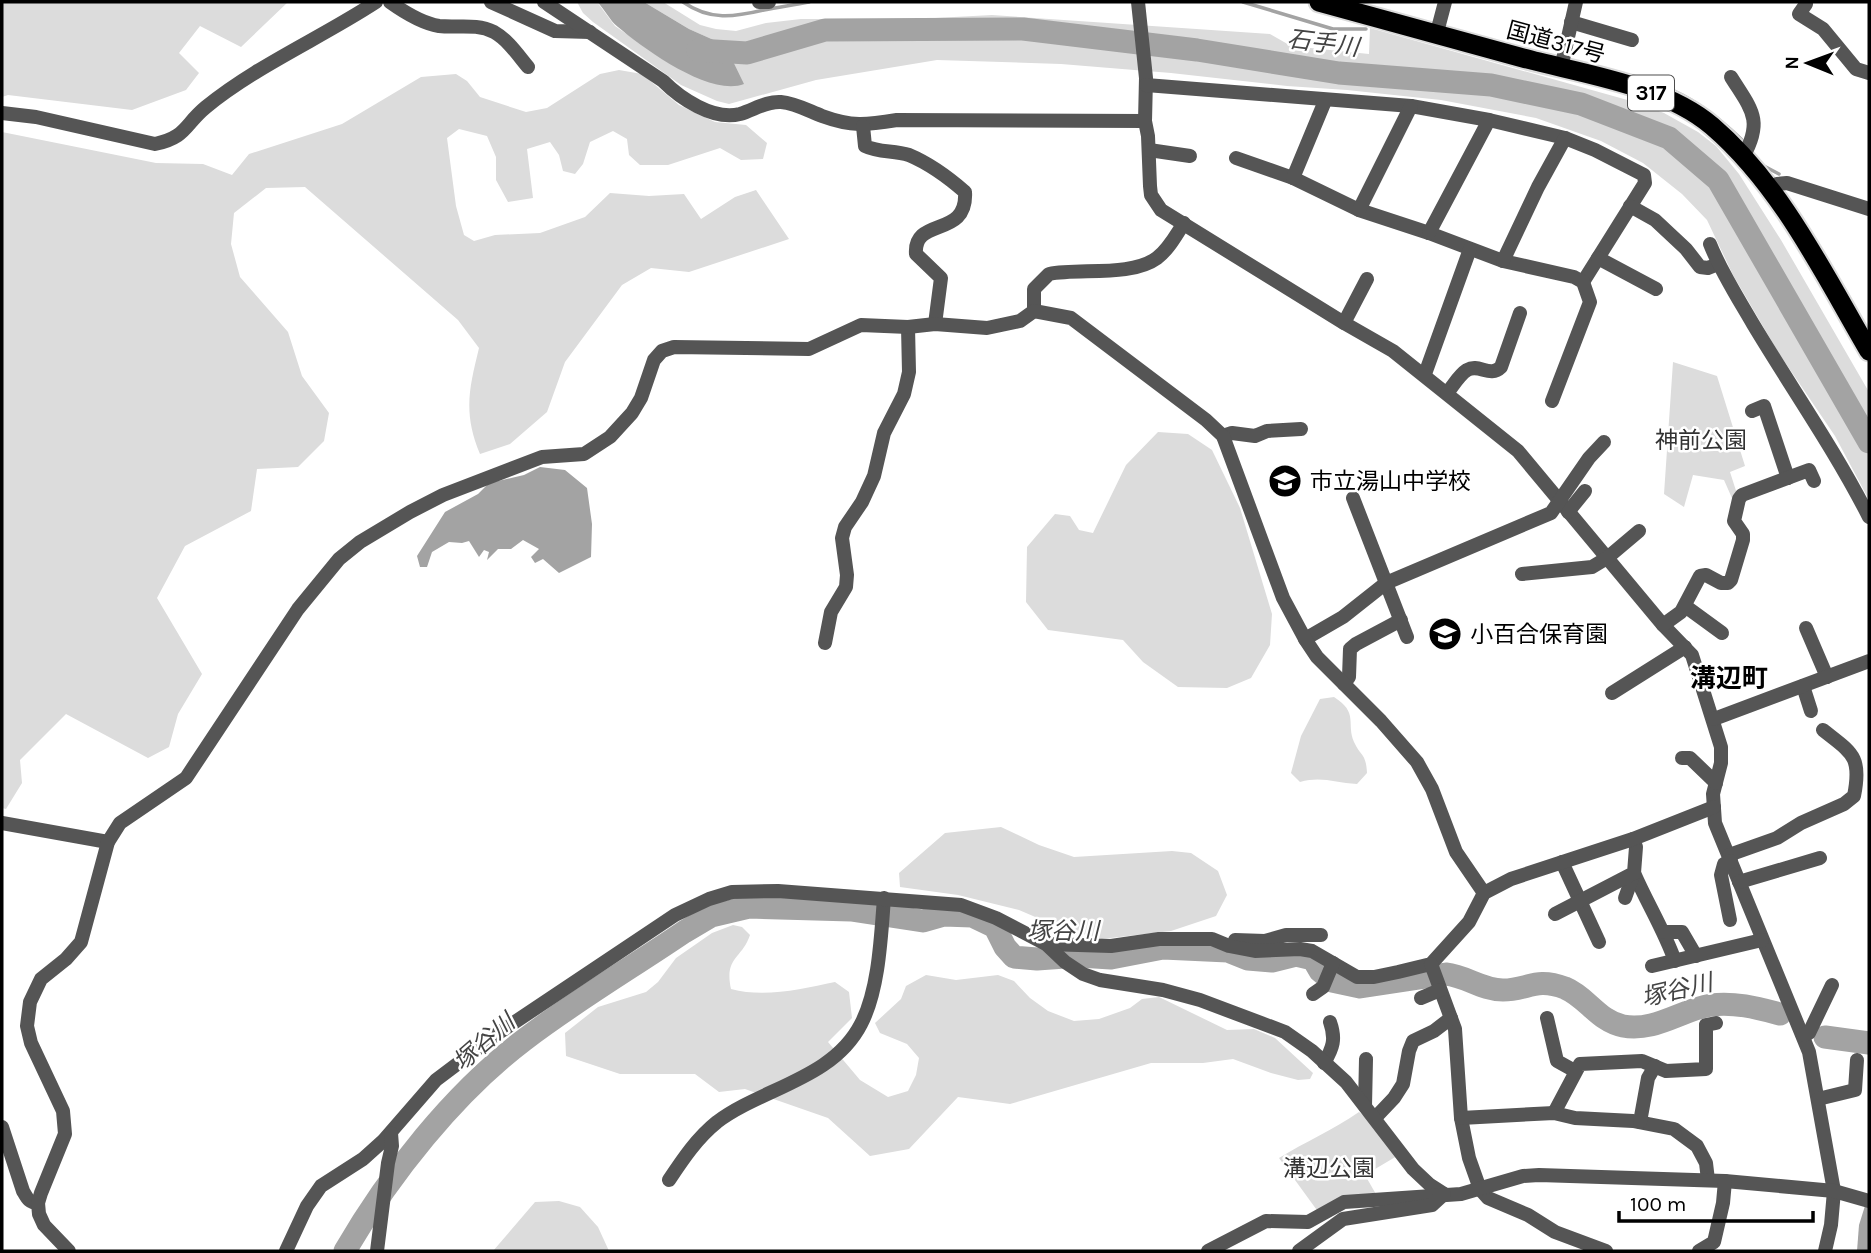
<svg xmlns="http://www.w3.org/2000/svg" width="1871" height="1253" font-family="Karla,'Noto Sans JP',sans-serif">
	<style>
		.green { fill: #dcdcdc }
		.water { fill: #a3a3a3 }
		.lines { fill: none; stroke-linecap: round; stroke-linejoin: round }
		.stream { stroke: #a3a3a3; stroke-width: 3.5 }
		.river { stroke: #a3a3a3; stroke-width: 23 }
		.trunk-casing { stroke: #dbdbdb; stroke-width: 23 }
		.minor { stroke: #555; stroke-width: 14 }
		.trunk { stroke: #000; stroke-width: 19 }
		.labels { text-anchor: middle; stroke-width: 5; stroke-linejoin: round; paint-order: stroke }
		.shield { fill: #fff; stroke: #4c4c4c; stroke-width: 2 }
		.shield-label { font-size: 21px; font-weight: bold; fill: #000 }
		.street-label { font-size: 23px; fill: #000; stroke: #fff }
		.park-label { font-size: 23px; fill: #333; stroke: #fff }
		.poi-label { font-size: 23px; fill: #000; stroke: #fff; text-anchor: start }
		.water-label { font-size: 24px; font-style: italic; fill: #444; stroke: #fff }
		.quarter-label { font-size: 26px; font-weight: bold; fill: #000; stroke: #fff }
	</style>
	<rect width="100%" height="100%" fill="#fff"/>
	<g class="green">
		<polygon points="2,2 288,2 241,47 200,26 179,53 199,73 186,90 132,110 8,95 2,97"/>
		<polygon points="577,2 597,2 615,26 667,62 695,76 725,45 689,29 644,2 663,2 700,25 716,29 736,31 766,23 801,19 916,19 992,15 1270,34 1291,46 1369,54 1370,28 1631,101 1664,113 1698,132 1716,146 1739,174 1781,240 1869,392 1869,500 1835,436 1778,352 1733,275 1707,220 1682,194 1643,163 1601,141 1536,118 1441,100 1347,90 1287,86 1171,73 1061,64 937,60 816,80 729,104 717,101 681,85 593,22 583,13"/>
		<path d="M619,70L642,74L679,105L715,122L746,125L767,143L763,159L741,160L720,148L668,165H640L629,155L627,139L613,131L590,142L583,164L575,174L563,171L559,155L550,142L527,149L533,198L508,202L496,180V157L487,136L459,129L447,138L456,206L464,235L474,241L495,235L540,233L585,217L610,193L649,196L684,194L701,219L735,197L756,190L789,239L689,272L651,268L622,285L565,362L547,412L510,444L480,454C463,413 469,389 479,348L458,320L305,187L266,188L234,213L231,244L240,277L288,332L302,376L329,413L324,441L298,467L257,469L251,511L185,546L157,598L202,674L178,714L169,747L148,758L66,714L20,760L22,783L6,809L2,808V132L156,163L203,164L232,175L249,154L342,124L421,77L456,74L467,81L480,97L526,112L547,108L600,74Z"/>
		<polygon points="1673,362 1717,376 1745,466 1730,472 1738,497 1735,505 1724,480 1693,475 1684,507 1664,494"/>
		<polygon points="1158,432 1188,434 1212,450 1240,508 1272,614 1270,645 1251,678 1227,688 1178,687 1143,662 1123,640 1048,630 1026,602 1027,547 1055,514 1070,516 1079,530 1093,533 1126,465"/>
		<path d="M1334,697C1359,713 1346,723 1354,742C1361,757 1366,753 1367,773L1357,784C1335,783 1322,776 1300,782L1291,773L1301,736L1320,699Z"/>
		<polygon points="1001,827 1039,845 1074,857 1172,851 1191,853 1218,871 1227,895 1216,916 1171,931 1102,939 1061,928 1019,910 958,895 900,887 899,873 945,833"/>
		<path d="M733,925L742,927L750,935C742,959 724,957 731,989C764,998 802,989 835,982L849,992L852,1018L828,1042L860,1080L888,1097L908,1091L916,1075L919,1058L907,1044L880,1033L875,1023L901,999L906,986L926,975L956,980L998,975L1014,981L1030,998L1048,1011L1074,1021L1099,1019L1130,1008L1142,999L1159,997L1227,1030L1254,1029L1275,1038L1313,1073L1310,1079L1298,1080L1271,1073L1233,1059L1203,1063H1151L1010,1104L958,1097L909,1149L870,1156L828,1118L745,1089L719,1092L695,1074H620L566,1056L565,1033L598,1007L646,992L658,982L676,958L712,933Z"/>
		<path d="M1359,1112L1380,1130L1397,1156L1365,1175L1377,1196L1319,1213L1279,1158C1305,1142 1333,1130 1359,1112Z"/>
		<polygon points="559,1201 580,1207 598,1227 609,1251 493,1251 535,1202"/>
	</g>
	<g class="water">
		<path d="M597,2H644L689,29L725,45L744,84C710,97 644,49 618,27C609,20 605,9 597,2Z"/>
		<polygon points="540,467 565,470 587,488 592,524 591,557 559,573 543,559 535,563 531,557 539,549 523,540 511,549 498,549 487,560 489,552 484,550 479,557 469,541 462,543 449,542 432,552 427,567 420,567 417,556 445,512 478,494 489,483 524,475"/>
		<polygon points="1869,1193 1869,1251 1857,1251 1859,1225"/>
	</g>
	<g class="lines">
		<g class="stream">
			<path d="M683,2C710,21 734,17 764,10C779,7 794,5 809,2"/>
			<polyline points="1243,2 1333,29 1366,29"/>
			<polyline points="1540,53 1557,57"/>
			<path d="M1664,87C1694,98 1719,118 1742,140"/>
			<polyline points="1762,165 1779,174"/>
		</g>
		<g class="river">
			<polyline points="698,50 747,53 825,30 1023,29 1197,50 1339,73 1491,85 1581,104 1669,138 1718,180 1869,442"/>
			<polyline points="1825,1037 1869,1043"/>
			<path d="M345,1251C389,1175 454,1093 524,1040C575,1001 631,968 684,932L711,916L749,907L851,910L923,921L944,915L972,916L995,927L1005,947L1014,957L1037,959L1079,956L1111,958L1163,948L1228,951L1248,959L1272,961L1296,955L1313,959L1320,971L1332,981L1360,987L1446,974C1466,976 1482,990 1503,990C1528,990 1535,977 1565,988C1587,997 1598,1021 1623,1026C1655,1032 1681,1010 1711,1005C1735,1002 1757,1008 1780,1014"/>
		</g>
		<defs>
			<path id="trunk" d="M1319,2C1387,21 1455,40 1523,58C1583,74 1664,85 1712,126C1781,185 1824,274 1869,351"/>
		</defs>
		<use href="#trunk" class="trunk-casing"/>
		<g class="minor">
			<path d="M390,2C404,12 421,23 439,26C458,28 476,23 494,32C508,40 518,55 528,67"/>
			<polyline points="491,2 555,31 590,32"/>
			<path d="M544,2L663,81C680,98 713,121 740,114C754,110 766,101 781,102C795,103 809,111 822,116C852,127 866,125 897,120L1145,121"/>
			<polyline points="759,2 769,2"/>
			<polyline points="1138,2 1146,78 1145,121 1148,136 1150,186 1151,195 1161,210 1344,323 1393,351 1518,451 1663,625 1692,655 1721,747 1721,763 1713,794 1715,823 1809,1052 1834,1191 1831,1225 1825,1251"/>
			<polyline points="1806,4 1799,14 1823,29 1856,69 1869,73"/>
			<polyline points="1571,22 1632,40"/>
			<polyline points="1436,36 1445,2"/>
			<polyline points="1561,68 1576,2"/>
			<path d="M1731,77C1751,109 1764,120 1743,157"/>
			<polyline points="1146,85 1411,106 1489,120 1565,138 1595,150 1644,175 1645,183 1583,282"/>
			<path d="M2,113L36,117L155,144C187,137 184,125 206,107C256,66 321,38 376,2"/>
			<path d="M863,126L865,146C879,153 894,150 909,155C928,163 949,178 965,192C968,239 913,216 916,254L941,278L935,324"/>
			<polyline points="1149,150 1190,156"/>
			<polyline points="1236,158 1293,178 1359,210 1429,233 1503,261 1574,277 1583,282 1590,302 1552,401"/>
			<polyline points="1293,178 1325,101"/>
			<polyline points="1769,190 1777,184 1787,183 1869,209"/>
			<polyline points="1630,206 1655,220 1686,249 1700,267 1708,268 1718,264"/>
			<polyline points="1359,210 1411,106"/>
			<polyline points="1429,233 1489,120"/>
			<path d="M1710,244C1721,272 1738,298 1753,324C1792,389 1835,450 1869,517"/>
			<polyline points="1598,258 1656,289"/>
			<polyline points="1503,261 1538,187 1565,138"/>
			<path d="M1034,311V289L1049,274C1080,268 1131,277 1157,258C1169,249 1176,235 1184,223"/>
			<polyline points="1344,323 1367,279"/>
			<polyline points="1425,374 1470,249"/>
			<path d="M1447,393C1453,386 1459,375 1467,370C1479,363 1490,378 1501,367L1520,313"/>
			<polyline points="1752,411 1764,406 1788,478"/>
			<polyline points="1223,436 1232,433 1255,436 1267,431 1301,429"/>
			<polyline points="1353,498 1407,637"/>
			<polyline points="1568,512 1585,491"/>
			<polyline points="1522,574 1592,567 1607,558 1639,531"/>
			<polyline points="1685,606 1722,633"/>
			<polyline points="1663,625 1681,612 1700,576 1706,575 1721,583 1728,583 1731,580 1743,540 1743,534 1734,521 1739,499 1742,495 1809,470 1814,481"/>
			<polyline points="1806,628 1827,677"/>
			<polyline points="1305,639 1343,617 1386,583 1551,513 1589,458 1604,442"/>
			<polyline points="825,643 831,612 846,587 847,575 842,538 845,527 862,502 874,476 884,433 904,394 909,372 908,327"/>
			<polyline points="1344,684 1349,677 1350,649 1356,644 1401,620"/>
			<polyline points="1803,686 1811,711"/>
			<polyline points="1612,693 1685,647"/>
			<polyline points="1714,719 1869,661"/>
			<polyline points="1682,758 1690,758 1716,783"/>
			<polyline points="2,823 108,842"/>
			<path d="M1729,855L1777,838L1801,823L1844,804L1854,796C1862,756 1852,753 1823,730"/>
			<polyline points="1562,862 1599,942"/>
			<path d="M1634,873C1647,903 1664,930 1675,961"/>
			<polyline points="1739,882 1820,858"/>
			<polyline points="1625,898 1634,873"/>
			<polyline points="1555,914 1634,873 1636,847 1633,839"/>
			<polyline points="1730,920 1721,875 1724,864 1731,861"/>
			<polyline points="1665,932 1682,932 1696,956"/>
			<polyline points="1235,940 1265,941 1286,935 1321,935"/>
			<polyline points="1046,944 1111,946 1159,939 1212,939 1229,946 1255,951 1300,949 1312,951 1357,977 1374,977 1398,972 1431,964 1469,922 1484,893 1511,879 1633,839 1714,807"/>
			<polyline points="1431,964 1455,1029 1461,1118 1469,1158 1480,1189 1488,1198 1528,1215 1555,1232 1606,1251"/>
			<polyline points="1652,966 1762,940"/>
			<polyline points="1313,994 1323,987 1333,963"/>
			<polyline points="1421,998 1440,990"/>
			<polyline points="1547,1018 1557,1061 1575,1071"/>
			<polyline points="1803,1035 1809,1033 1832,985"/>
			<path d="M1324,1063C1333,1048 1336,1039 1330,1022"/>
			<polyline points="1818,1099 1855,1090 1857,1060"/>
			<polyline points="1365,1106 1366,1059"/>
			<polyline points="1554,1113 1580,1064 1642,1061 1666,1071 1706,1069 1706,1025 1716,1023"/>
			<polyline points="1375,1118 1394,1098 1403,1084 1409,1051 1413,1041 1434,1031 1451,1018"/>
			<polyline points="1461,1118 1554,1113 1575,1118 1633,1121 1674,1129 1697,1146 1706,1163 1708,1180"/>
			<polyline points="1640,1122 1648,1078 1655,1066"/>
			<path d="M2,1127L23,1191C27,1198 29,1203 38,1203"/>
			<path d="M669,1180C683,1159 697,1138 717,1122C762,1088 833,1079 861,1024C879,990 881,936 884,898"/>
			<polyline points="69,1251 44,1225 39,1214 38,1203 41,1193 65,1134 63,1111 31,1043 27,1026 30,1002 41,979 66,959 81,942 108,842 120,823 186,778 298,609 339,559 360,542 410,512 443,495 542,457 584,454 610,437 632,413 641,398 654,360 662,351 674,347 809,349 861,325 908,327 935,324 987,328 1020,321 1034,311 1071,318 1206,420 1223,436 1283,598 1305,639 1317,657 1381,721 1417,762 1432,789 1456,852 1484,893"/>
			<polyline points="286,1251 307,1206 321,1186 363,1159 383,1141 436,1080 497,1034 675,915 709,899 732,892 778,891 961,905 996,918 1046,944 1065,962 1083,974 1100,980 1163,990 1200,1000 1285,1032 1312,1051 1346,1082 1413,1169 1430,1185 1444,1194"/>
			<polyline points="377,1251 388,1163 392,1146 391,1133"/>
			<polyline points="1208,1251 1266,1221 1308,1222 1344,1202 1461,1194 1523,1176 1539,1175 1725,1181 1834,1191 1869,1201"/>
			<polyline points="1299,1251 1343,1219 1432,1205 1444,1194"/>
			<polyline points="1699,1251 1714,1242 1723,1203 1725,1181"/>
		</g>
		<use href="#trunk" class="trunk"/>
	</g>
	<defs>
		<symbol id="school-disc" viewBox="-11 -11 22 22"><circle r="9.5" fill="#000" stroke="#fff"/><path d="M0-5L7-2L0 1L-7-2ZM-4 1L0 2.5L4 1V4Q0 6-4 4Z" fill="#fff"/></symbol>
	</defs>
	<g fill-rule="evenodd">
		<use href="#school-disc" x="1266" y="462" width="38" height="38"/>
		<use href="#school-disc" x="1426" y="615" width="38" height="38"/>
	</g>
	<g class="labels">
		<rect class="shield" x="1628" y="75.5" width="46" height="35" rx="5"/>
		<g class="shield-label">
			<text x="1651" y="100">317</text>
		</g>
		<g class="street-label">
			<text transform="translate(1556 42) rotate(15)" y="8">国道317号</text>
		</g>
		<g class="park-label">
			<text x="1701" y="448">神前公園</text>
			<text x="1329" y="1176">溝辺公園</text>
		</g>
		<g class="poi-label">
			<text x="1310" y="489">市立湯山中学校</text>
			<text x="1470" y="642">小百合保育園</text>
		</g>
		<g class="water-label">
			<text transform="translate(1323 43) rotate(7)" y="8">石手川</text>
			<text x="1063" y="939">塚谷川</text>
			<text transform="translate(1677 990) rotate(-13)" y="8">塚谷川</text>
			<text transform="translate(484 1042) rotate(-41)" y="8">塚谷川</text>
		</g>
		<g class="quarter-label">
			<text x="1729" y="687">溝辺町</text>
		</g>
	</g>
	<rect width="1871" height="1253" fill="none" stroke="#000000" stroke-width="7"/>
	<g transform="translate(1808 63) rotate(271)" stroke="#ffffff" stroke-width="5" paint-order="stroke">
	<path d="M0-5L12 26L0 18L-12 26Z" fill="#000000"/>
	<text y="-10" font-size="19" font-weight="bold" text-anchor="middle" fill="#000000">N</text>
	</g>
	<path d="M1619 1211v10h194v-10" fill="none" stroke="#000000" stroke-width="3.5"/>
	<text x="1630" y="1211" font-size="21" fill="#000000" stroke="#ffffff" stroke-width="5" paint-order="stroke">100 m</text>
</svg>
